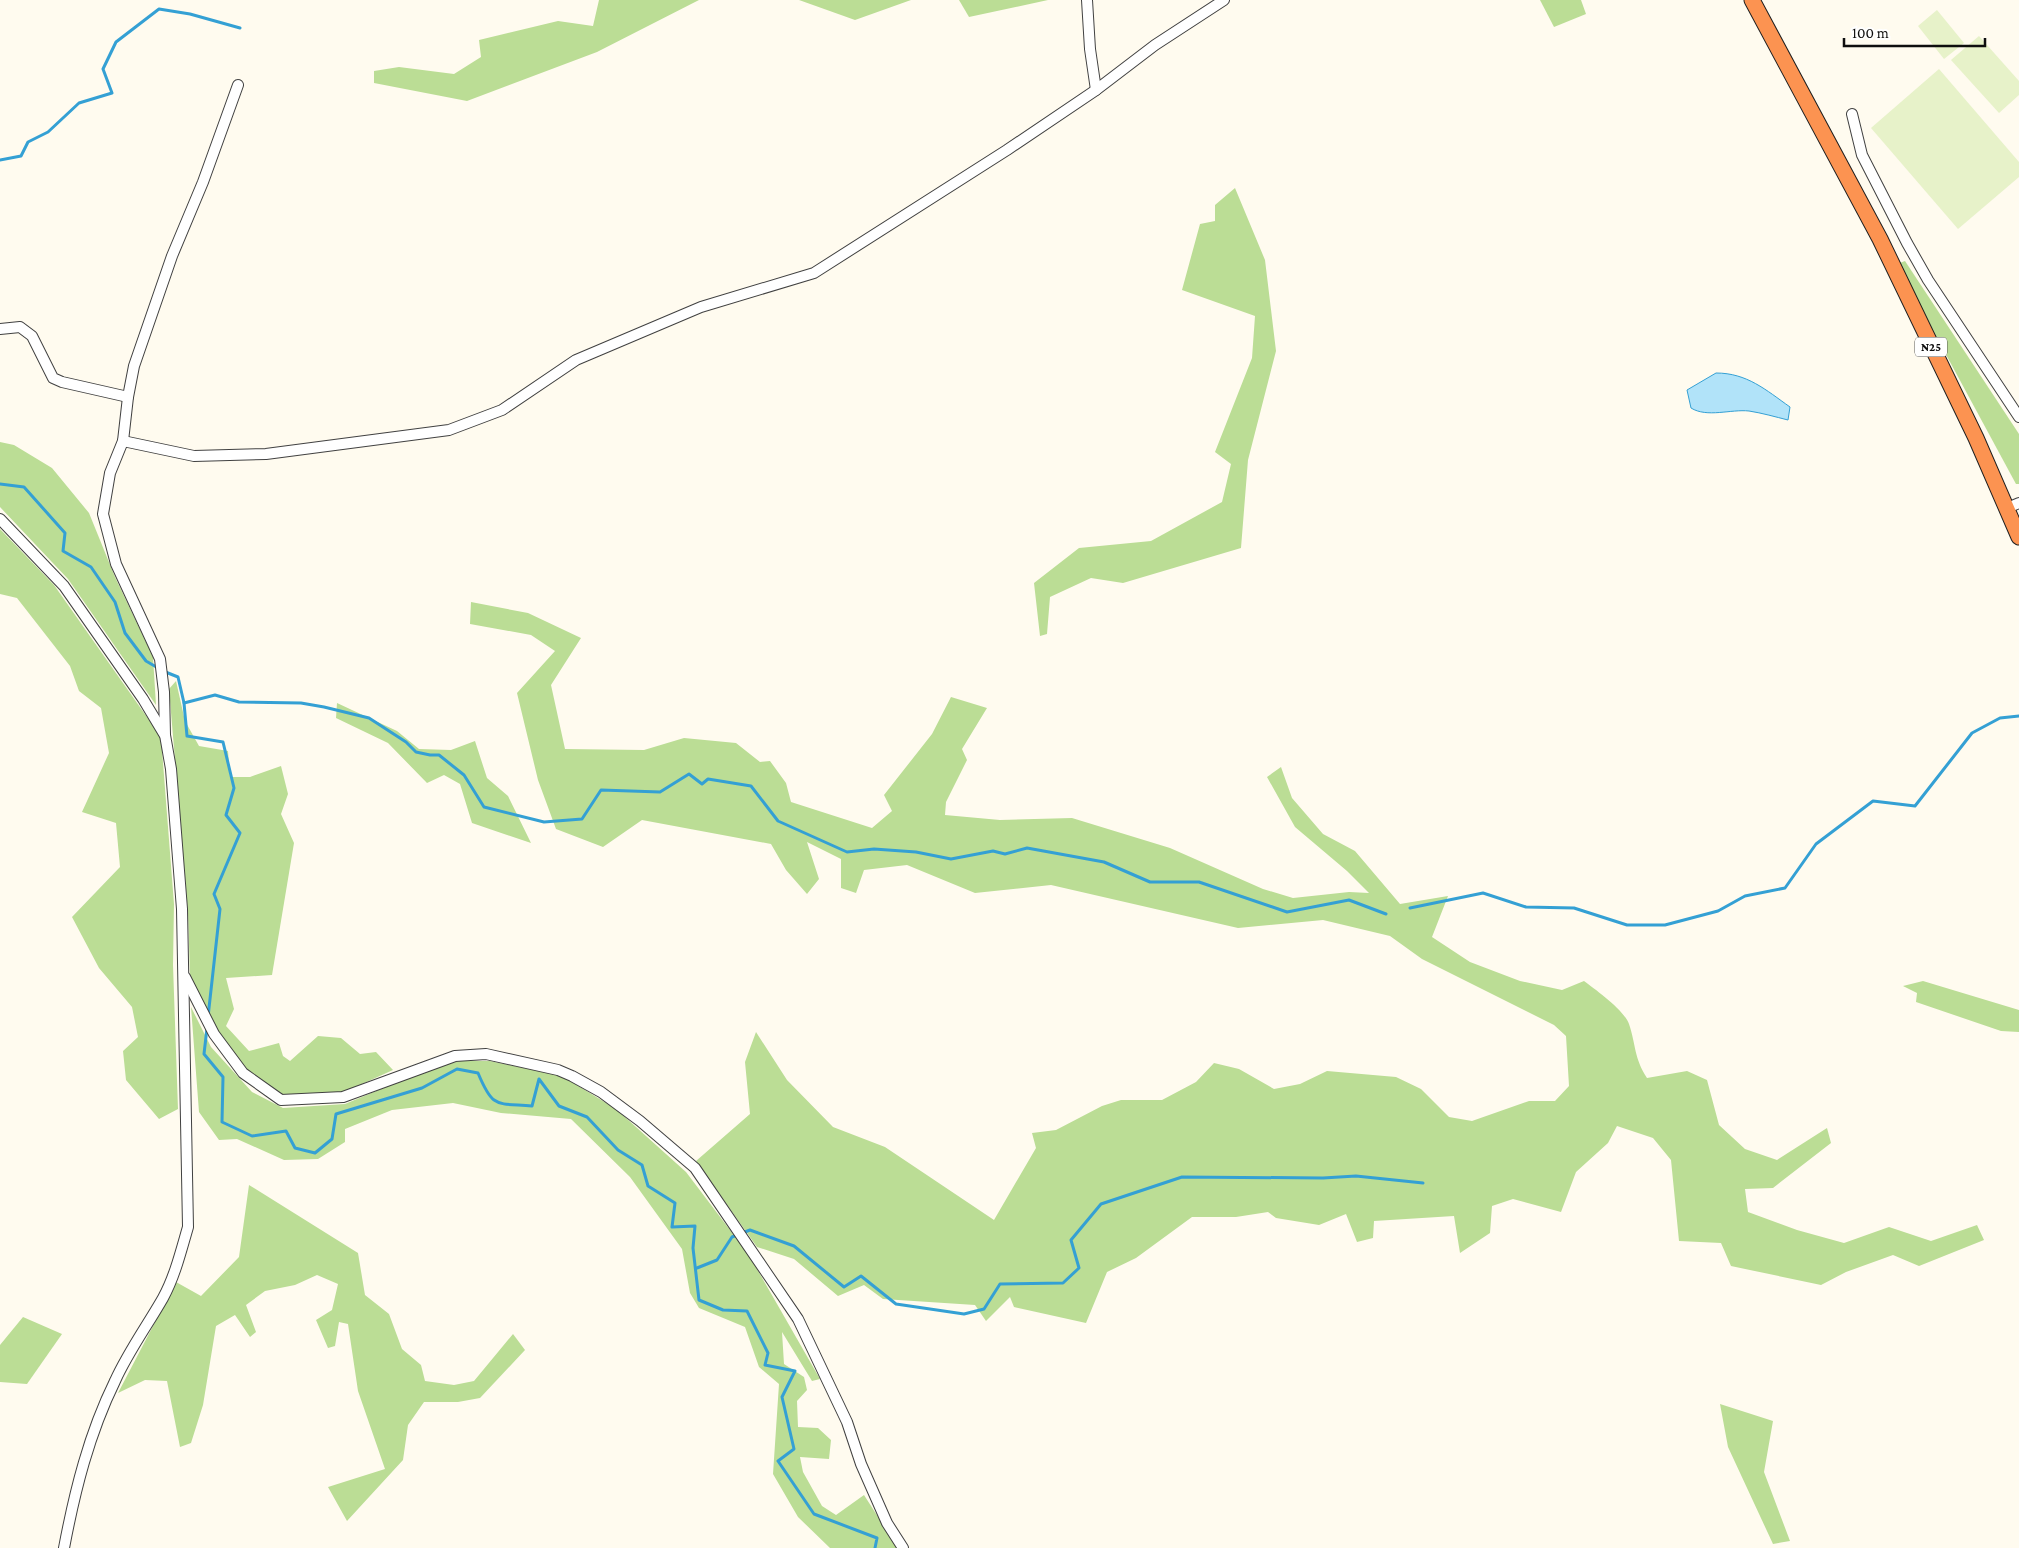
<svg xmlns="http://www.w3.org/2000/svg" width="2019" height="1548" font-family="'Crimson Pro',serif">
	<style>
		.forest { fill: #bbdd95 }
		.pitch { fill: #e7f2c9 }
		.water { fill: #b1e3f9; stroke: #34a0d4 }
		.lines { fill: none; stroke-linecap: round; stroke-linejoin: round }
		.stream { stroke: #34a0d4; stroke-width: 3 }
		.minor-casing { stroke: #414141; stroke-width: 12 }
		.highway-casing { stroke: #1f1f1f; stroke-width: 17 }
		.minor { stroke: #fff; stroke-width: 10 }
		.highway { stroke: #fc9351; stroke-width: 15 }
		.labels { text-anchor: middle; stroke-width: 5; stroke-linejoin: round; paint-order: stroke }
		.shield { fill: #fff; stroke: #565656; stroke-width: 1 }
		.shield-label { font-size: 12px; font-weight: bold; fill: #0e0e0e }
	</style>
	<rect width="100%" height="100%" fill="#fffbef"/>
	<g class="forest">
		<polygon points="599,0 699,0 597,52 467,101 374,83 374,71 399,67 454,74 481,57 479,40 558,21 593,26"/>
		<polygon points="799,0 911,0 855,20"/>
		<polygon points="959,0 1048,0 969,17"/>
		<polygon points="1540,0 1581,0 1586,14 1554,27"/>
		<polygon points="1235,188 1265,260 1276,351 1248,460 1241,548 1123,583 1091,578 1050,597 1047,634 1040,636 1034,583 1079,548 1151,541 1222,502 1231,464 1215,452 1252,358 1255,316 1182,290 1200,224 1215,221 1215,205"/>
		<polygon points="1905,261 2019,434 2019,484 2016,484 1897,264"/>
		<polygon points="0,442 14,445 52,468 89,513 115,577 153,657 156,705 68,579 0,507"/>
		<polygon points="0,529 54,585 161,737 174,904 173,965 178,1109 159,1119 126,1080 123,1051 138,1037 132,1007 99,968 72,917 120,867 116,823 82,812 109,753 101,708 79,691 70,666 17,598 0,594"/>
		<path d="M471,602L528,613L581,638L551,685L565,749L644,750L684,738L736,743L760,762L770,761L786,783L791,802L872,828L892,811L884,795L932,734L951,697L987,708L962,749L967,760L946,802L945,815L1000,820L1072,818L1170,848L1263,889L1293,898L1349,892L1369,893L1347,871L1295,827L1267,777L1281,767L1292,798L1323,834L1355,851L1400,904L1448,896L1432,937L1470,962L1520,981L1562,990L1584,981C1596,990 1624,1010 1629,1024C1636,1045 1634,1058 1647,1078L1687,1071L1707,1080L1719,1125L1745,1149L1777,1160L1827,1128L1831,1143L1773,1188L1745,1189L1748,1212L1797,1230L1844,1243L1889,1227L1931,1241L1977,1225L1984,1240L1919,1266L1893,1255L1846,1272L1821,1285L1731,1266L1721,1243L1679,1241L1671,1160L1653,1138L1617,1126L1608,1143L1576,1172L1561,1212L1513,1199L1492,1206L1490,1233L1460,1253L1454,1216L1374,1221L1373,1238L1357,1242L1346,1214L1319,1225L1276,1218L1268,1212L1236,1217H1192L1136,1258L1107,1272L1086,1323L1014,1307L1010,1297L986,1321L975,1305L883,1299L864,1285L838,1296L794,1259L757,1247L696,1161L750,1114L745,1062L756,1032L787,1080L833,1127L885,1147L994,1220L1036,1148L1032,1133L1056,1130L1102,1106L1121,1100H1162L1196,1082L1214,1063L1239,1069L1274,1089L1300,1084L1327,1071L1396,1077L1421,1089L1449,1117L1472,1121L1529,1101H1555L1569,1086L1566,1036L1554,1025L1422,959L1390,936L1323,920L1238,928L1051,885L975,893L907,865L864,870L856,893L841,888V859L807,842L819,879L807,894L786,870L771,844L642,820L603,847L556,829L538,780L517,693L555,651L531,635L470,624Z"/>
		<polygon points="176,681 185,721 199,746 228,751 230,777 250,777 281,766 288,794 281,814 294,843 272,975 226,978 234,1009 226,1026 249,1051 279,1043 283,1056 290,1061 318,1036 341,1038 360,1054 376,1052 393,1070 342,1093 284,1096 247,1072 216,1031 190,975 188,913 169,689"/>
		<polygon points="337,703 397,731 419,749 451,750 475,741 487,778 508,796 531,843 472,823 460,784 444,775 427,783 388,743 336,718"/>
		<polygon points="1923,981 2019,1010 2019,1032 2001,1031 1916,1002 1917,993 1903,986"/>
		<polygon points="191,1007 211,1047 252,1092 283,1108 345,1104 429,1069 460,1061 490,1061 562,1076 616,1109 686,1172 749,1255 820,1379 812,1381 782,1332 784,1364 804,1377 807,1390 797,1401 798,1427 818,1428 831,1440 829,1459 800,1457 803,1472 822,1506 836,1515 864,1495 898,1548 830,1548 798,1517 773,1474 779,1384 759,1367 745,1327 699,1308 690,1293 682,1249 630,1177 571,1119 501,1113 453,1103 392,1110 345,1129 345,1142 318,1159 284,1160 237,1139 219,1140 199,1112"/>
		<polygon points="249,1185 358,1253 365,1295 389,1314 402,1349 421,1365 425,1381 454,1385 474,1381 513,1334 525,1350 480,1398 458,1402 424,1402 408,1425 403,1460 347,1521 328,1487 385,1469 358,1391 348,1324 339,1322 335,1346 328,1348 316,1320 332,1310 338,1284 317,1275 295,1285 265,1291 246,1305 256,1332 250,1337 235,1315 216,1326 203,1405 191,1443 180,1447 167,1381 145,1380 118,1393 176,1282 201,1296 239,1257"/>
		<polygon points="23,1317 62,1334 27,1384 0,1382 0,1345"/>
		<polygon points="1720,1404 1773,1421 1764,1472 1790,1541 1773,1544 1728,1447"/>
	</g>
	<g class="pitch">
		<polygon points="1937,10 1964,43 1944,59 1918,26"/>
		<polygon points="1979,36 2019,81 2019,95 1999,113 1951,60"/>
		<polygon points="1939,69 2019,162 2019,177 1958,229 1871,128"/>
	</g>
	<path class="water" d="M1716,373C1747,373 1766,390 1790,407L1788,420C1776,417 1762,413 1749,411C1731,409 1707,418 1691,408L1687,390Z"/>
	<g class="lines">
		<g class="stream">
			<polyline points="0,160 21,156 28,142 48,132 79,103 112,93 103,69 116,42 159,9 190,14 240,28"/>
			<polyline points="0,484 24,487 65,533 63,551 91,567 115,602 125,633 146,661 158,668"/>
			<polyline points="163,671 178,677 184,703 187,736 223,742 234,788 226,815 240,833 214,894 220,909 208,1017"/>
			<polyline points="184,703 215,695 239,702 301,703 324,707 369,718 406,742 416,752 430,755 439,755 464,775 484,807 544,822 582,819 601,790 660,792 689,774 702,784 708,779 751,786 778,821 847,852 874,849 916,852 951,859 993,851 1005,854 1027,848 1104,862 1150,882 1199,882 1287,912 1349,900 1386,914"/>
			<polyline points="1410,908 1483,893 1526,907 1574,908 1627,925 1665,925 1718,911 1745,896 1785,888 1816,844 1873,801 1915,806 1972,733 2000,718 2019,716"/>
			<path d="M207,1028L204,1054L223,1077L222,1122L252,1136L286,1131L295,1148L315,1153L332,1139L336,1114L422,1088L457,1069L478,1073C493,1109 496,1103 532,1106L539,1079L559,1106L587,1117L618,1150L642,1165L648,1186L675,1203L672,1227L695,1226L693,1248L699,1300L723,1310L747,1311L768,1353L765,1365L795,1371L782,1397L794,1449L778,1461L814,1514L877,1538L875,1548"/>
			<polyline points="697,1268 717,1260 732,1237 750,1230 794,1246 844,1287 861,1276 896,1304 964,1314 984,1309 1000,1284 1063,1283 1079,1268 1071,1240 1101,1204 1182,1177 1323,1178 1356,1176 1423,1183"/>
		</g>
		<defs>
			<g id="minor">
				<polyline points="1087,0 1090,49 1096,90"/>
				<polyline points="1852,114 1862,155 1907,243 1928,280 2019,417"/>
				<polyline points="0,329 20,327 32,336 53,378 62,382 128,397"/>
				<polyline points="123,441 194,456 266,454 449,430 502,410 576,360 701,307 814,273 1007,150 1096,90 1155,45 1224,0"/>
				<polyline points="2007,508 2019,503"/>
				<polyline points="0,519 64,586 143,699 164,734"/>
				<polyline points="185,977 214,1034 243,1073 281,1100 343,1097 455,1056 486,1054 558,1070 572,1076 601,1092 640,1121 695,1168 798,1319 847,1422 861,1464 887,1523 903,1548"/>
				<path d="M64,1548C75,1490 89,1434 115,1381C128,1352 147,1326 163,1298C175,1276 181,1251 188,1227L182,909L171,769L165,735L164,692L160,659L116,564L103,514L110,473L123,441L128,397L134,366L172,256L203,182L238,85"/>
			</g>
			<polyline id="highway" points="1752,0 1880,239 1976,438 2019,537"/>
		</defs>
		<use href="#minor" class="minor-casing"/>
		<use href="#highway" class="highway-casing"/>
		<use href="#minor" class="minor"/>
		<use href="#highway" class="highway"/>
	</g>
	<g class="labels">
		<rect class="shield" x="1915" y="337.5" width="32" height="19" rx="4"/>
		<g class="shield-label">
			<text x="1931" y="351">N25</text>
		</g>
	</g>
	<path d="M1844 38v8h141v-8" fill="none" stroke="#0e0e0e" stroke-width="2.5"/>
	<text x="1852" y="38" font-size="15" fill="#0e0e0e" stroke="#ffffff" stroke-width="4" paint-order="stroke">100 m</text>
</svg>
